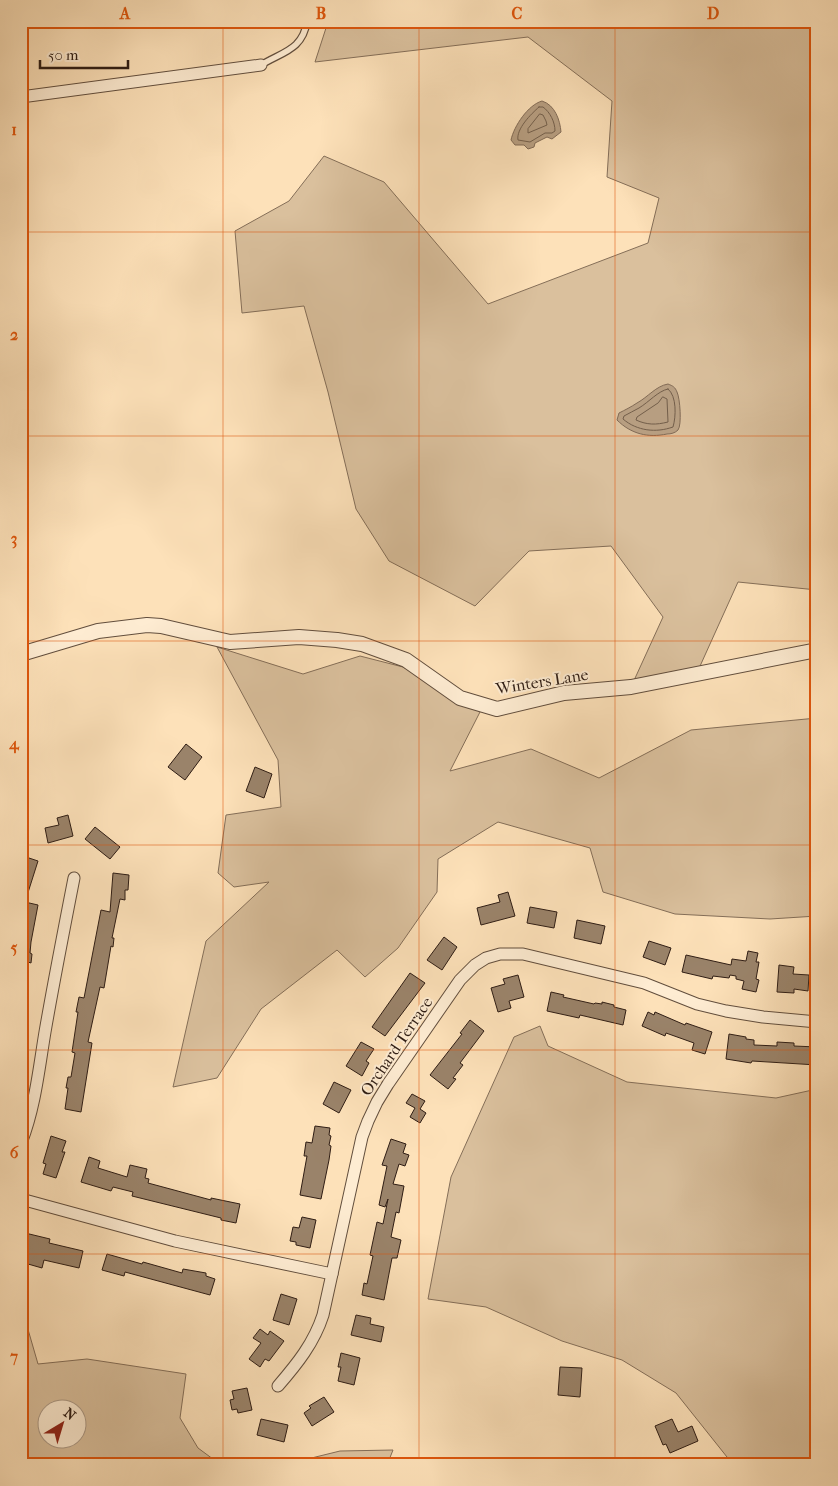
<svg xmlns="http://www.w3.org/2000/svg" width="838" height="1486" font-family="'IM FELL French Canon',serif">
	<style>
		.green { fill: #dac09d; stroke: #846e58; fill-rule: evenodd }
		.water { fill: #b79e81; stroke: #816a55 }
		.lines { fill: none; stroke-linecap: round; stroke-linejoin: round }
		.shore { stroke: #735e4a; stroke-width: 1 }
		.building { fill: #9a836a; stroke: #2f1d14 }
		.service-casing { stroke: #624e3d; stroke-width: 8 }
		.minor-casing { stroke: #624e3d; stroke-width: 13 }
		.tertiary-casing { stroke: #624e3d; stroke-width: 16 }
		.service { stroke: #feecd2; stroke-width: 5.5 }
		.minor { stroke: #feecd2; stroke-width: 11 }
		.tertiary { stroke: #feecd2; stroke-width: 14 }
		.grid { fill: none; stroke: #df560c; stroke-width: 1; stroke-opacity: 0.55 }
		.labels { text-anchor: middle; stroke-width: 4; stroke-linejoin: round; paint-order: stroke }
		.street-label { font-size: 16px; fill: #2f1d14; stroke: #feecd2 }
		.neatline { fill: none; stroke: #df560c; stroke-width: 2 }
		.grid-label { font-size: 16px; text-anchor: middle; font-weight: bold; fill: #df560c }
	</style>
	<rect width="100%" height="100%" fill="#fde1b9"/>
	<filter id="stains"><feTurbulence type="fractalNoise" baseFrequency=".004" numOctaves="4"/><feColorMatrix values="0 0 0 0 .2 0 0 0 0 .09 0 0 0 0 .02 0 0 0 .5 -.17"/></filter>
	<radialGradient id="worn" r=".72"><stop offset=".6" stop-color="#630" stop-opacity="0"/><stop offset="1" stop-color="#630" stop-opacity=".3"/></radialGradient>
	<g class="green">
		<polygon points="336,21 817,21 817,590 738,582 696,675 631,687 663,617 611,546 529,551 475,606 389,561 356,509 328,392 304,306 242,313 235,231 289,201 324,156 384,182 488,304 648,243 659,198 607,177 612,101 528,37 315,62 326,28"/>
		<polygon points="217,647 303,674 360,656 403,667 480,712 450,771 531,749 599,778 691,730 817,718 817,916 770,919 675,914 603,892 590,848 498,822 438,859 437,892 398,948 365,977 337,950 261,1009 217,1078 173,1087 206,941 269,882 234,887 218,873 226,815 281,807 278,760"/>
		<polygon points="540,1026 548,1046 627,1082 776,1098 817,1089 817,1465 704,1465 727,1457 676,1393 622,1360 562,1341 486,1307 428,1299 451,1177 514,1037"/>
		<path d="M21,1319H25L38,1364L87,1359L186,1374L180,1418L198,1448L221,1465H21ZM78,1408V1438H48V1408Z"/>
		<polygon points="393,1450 387,1465 283,1465 340,1451"/>
	</g>
	<g class="water">
		<path d="M542,101C555,105 560,120 561,132L552,139L547,137L535,143L534,147L528,149L524,145H515L511,140C514,126 528,105 542,101Z"/>
		<path d="M668,384C673,386 675,387 677,392C680,398 682,425 678,430C675,433 671,434 667,434C648,438 631,434 617,420L619,413C625,410 631,407 637,403C648,397 656,386 668,384Z"/>
	</g>
	<g class="lines">
		<g class="shore">
			<path d="M539,107H543C550,112 555,122 555,131L552,133H545L530,142L518,140C516,129 531,114 539,107Z"/>
			<polygon points="540,114 543,115 546,121 547,125 528,133 528,129"/>
			<path d="M668,389C677,396 676,417 673,427C656,433 637,431 623,419L624,416C629,413 634,411 639,408C649,402 658,391 668,389Z"/>
			<path d="M663,397L667,399L668,422C656,425 647,425 636,420L637,417L658,403Z"/>
		</g>
	</g>
	<g class="building">
		<polygon points="186,744 202,757 185,780 168,767"/>
		<polygon points="255,767 272,774 264,798 246,791"/>
		<polygon points="68,815 73,836 48,843 45,828 59,825 57,818"/>
		<polygon points="95,827 120,847 110,859 85,839"/>
		<polygon points="23,856 38,861 25,902 38,905 31,942 30,953 32,954 31,963 28,962 26,972 21,972 21,863"/>
		<polygon points="113,873 129,875 128,890 125,890 125,900 120,899 112,938 114,938 113,947 111,946 104,988 100,987 88,1042 92,1043 81,1112 65,1109 68,1088 66,1088 68,1077 71,1077 75,1053 72,1052 78,1012 76,1012 79,997 84,998 101,910 110,912"/>
		<polygon points="508,892 515,916 481,925 477,908 500,902 498,895"/>
		<polygon points="530,907 557,912 554,928 527,923"/>
		<polygon points="577,920 605,926 601,944 574,938"/>
		<polygon points="444,937 457,947 442,970 427,960"/>
		<polygon points="649,941 671,948 665,965 643,957"/>
		<polygon points="748,951 758,953 756,962 759,962 756,979 759,980 756,992 742,989 744,981 736,979 736,976 730,975 729,978 713,976 712,979 682,972 686,955 731,965 732,959 746,961"/>
		<polygon points="779,965 794,967 793,974 809,975 808,991 794,989 794,993 777,992"/>
		<polygon points="410,973 425,983 385,1036 372,1027"/>
		<polygon points="518,975 524,997 509,1001 511,1008 498,1012 491,988 505,984 503,979"/>
		<polygon points="551,992 564,995 563,997 594,1004 595,1003 602,1004 602,1002 614,1005 614,1007 626,1010 623,1025 580,1015 579,1018 547,1011"/>
		<polygon points="648,1012 654,1015 655,1012 685,1025 686,1023 712,1032 705,1054 692,1050 694,1043 666,1033 665,1036 642,1026"/>
		<polygon points="470,1020 484,1031 460,1063 463,1065 453,1078 456,1079 448,1089 430,1075 462,1034 460,1033"/>
		<polygon points="729,1034 746,1037 746,1039 754,1040 754,1045 777,1046 777,1042 794,1043 794,1046 817,1047 817,1065 752,1061 751,1063 726,1059"/>
		<polygon points="361,1042 374,1049 366,1061 369,1063 362,1076 346,1066"/>
		<polygon points="334,1082 351,1090 339,1113 323,1104"/>
		<polygon points="412,1094 425,1101 420,1109 426,1113 420,1123 410,1117 415,1108 406,1103"/>
		<polygon points="315,1126 330,1128 329,1135 331,1136 329,1145 331,1146 329,1160 321,1199 300,1195 307,1156 304,1156 306,1142 312,1143"/>
		<polygon points="51,1136 66,1141 62,1152 65,1152 56,1178 43,1174 46,1164 43,1163"/>
		<polygon points="391,1139 406,1144 403,1153 409,1155 405,1166 399,1164 393,1184 404,1186 399,1213 396,1212 391,1237 401,1240 397,1258 392,1258 384,1300 362,1295 364,1283 367,1284 373,1256 370,1255 377,1222 383,1224 388,1199 385,1207 379,1205 387,1166 382,1165"/>
		<polygon points="89,1157 100,1161 98,1168 127,1177 130,1165 147,1169 145,1178 149,1179 148,1183 211,1200 211,1198 240,1204 236,1223 221,1220 221,1218 132,1196 133,1192 113,1187 111,1191 81,1182"/>
		<polygon points="302,1217 316,1220 310,1248 296,1245 296,1242 290,1241 293,1227 299,1228"/>
		<polygon points="21,1232 50,1239 49,1243 83,1251 79,1268 44,1260 42,1268 21,1262"/>
		<polygon points="107,1254 142,1264 143,1262 182,1273 183,1269 206,1273 206,1276 215,1279 210,1295 125,1272 124,1276 102,1270"/>
		<polygon points="281,1294 297,1299 289,1325 273,1320"/>
		<polygon points="356,1315 371,1318 370,1324 384,1327 381,1342 351,1335"/>
		<polygon points="260,1329 268,1335 270,1331 284,1341 269,1361 265,1359 260,1367 249,1359 261,1343 253,1338"/>
		<polygon points="341,1353 360,1358 354,1385 338,1381 341,1367 338,1367"/>
		<polygon points="560,1367 582,1368 580,1397 558,1395"/>
		<polygon points="247,1388 252,1410 238,1413 237,1409 232,1410 230,1400 234,1399 232,1391"/>
		<polygon points="324,1397 334,1412 312,1426 304,1413 311,1408 309,1406"/>
		<polygon points="261,1419 288,1425 284,1442 257,1435"/>
		<polygon points="672,1419 678,1432 692,1426 698,1441 670,1453 666,1444 663,1445 655,1426"/>
	</g>
	<g class="lines">
		<defs>
			<path id="service" d="M261,65C282,52 303,50 307,21"/>
			<g id="minor">
				<polyline points="21,97 261,65"/>
				<path d="M21,1143C35,1108 39,1068 45,1032C54,980 64,929 74,878"/>
				<polyline points="21,1199 175,1241 332,1274"/>
				<path d="M278,1386C297,1364 314,1343 323,1315L362,1137L368,1121L377,1102L388,1084L460,980L475,965L486,958L500,954H523L644,983L697,1004L726,1011L763,1017L817,1022"/>
			</g>
			<polyline id="tertiary" points="21,654 98,631 147,625 161,626 230,642 299,637 337,640 362,644 406,660 460,698 497,709 564,693 631,687 817,650"/>
		</defs>
		<use href="#service" class="service-casing"/>
		<use href="#minor" class="minor-casing"/>
		<use href="#tertiary" class="tertiary-casing"/>
		<use href="#service" class="service"/>
		<use href="#minor" class="minor"/>
		<use href="#tertiary" class="tertiary"/>
	</g>
	<path class="grid" d="M223,21V1465M419,21V1465M615,21V1465M21,232H817M21,436H817M21,641H817M21,845H817M21,1050H817M21,1254H817"/>
	<g class="labels">
		<g class="street-label">
			<text transform="translate(542 681) rotate(-9)" y="6">Winters Lane</text>
			<text transform="translate(396 1046) rotate(-56)" y="6">Orchard Terrace</text>
		</g>
	</g>
	<rect width="838" height="1486" fill="none" stroke="#fde1b9" stroke-width="55"/>
	<g transform="translate(62 1424) rotate(38)"><circle r="24" fill="#feecd2" stroke="#ab9986"/>
	<path d="M0-4L9 19L0 12L-9 19Z" fill="#8f2418"/>
	<text y="-8" font-size="14" font-weight="bold" text-anchor="middle" fill="#2f1d14">N</text>
	</g>
	<path d="M40 60v8h88v-8" fill="none" stroke="#2f1d14" stroke-width="2.5"/>
	<text x="48" y="60" font-size="15" fill="#2f1d14" stroke="#feecd2" stroke-width="4" paint-order="stroke">50 m</text>
	<rect x="28" y="28" width="782" height="1430" class="neatline"/>
	<g class="grid-label">
		<text x="125" y="19">A</text>
		<text x="321" y="19">B</text>
		<text x="517" y="19">C</text>
		<text x="713" y="19">D</text>
		<text x="14" y="135">1</text>
		<text x="14" y="340">2</text>
		<text x="14" y="544">3</text>
		<text x="14" y="749">4</text>
		<text x="14" y="953">5</text>
		<text x="14" y="1158">6</text>
		<text x="14" y="1362">7</text>
	</g>
	<rect width="100%" height="100%" filter="url(#stains)"/>
	<rect width="100%" height="100%" fill="url(#worn)"/>
</svg>
